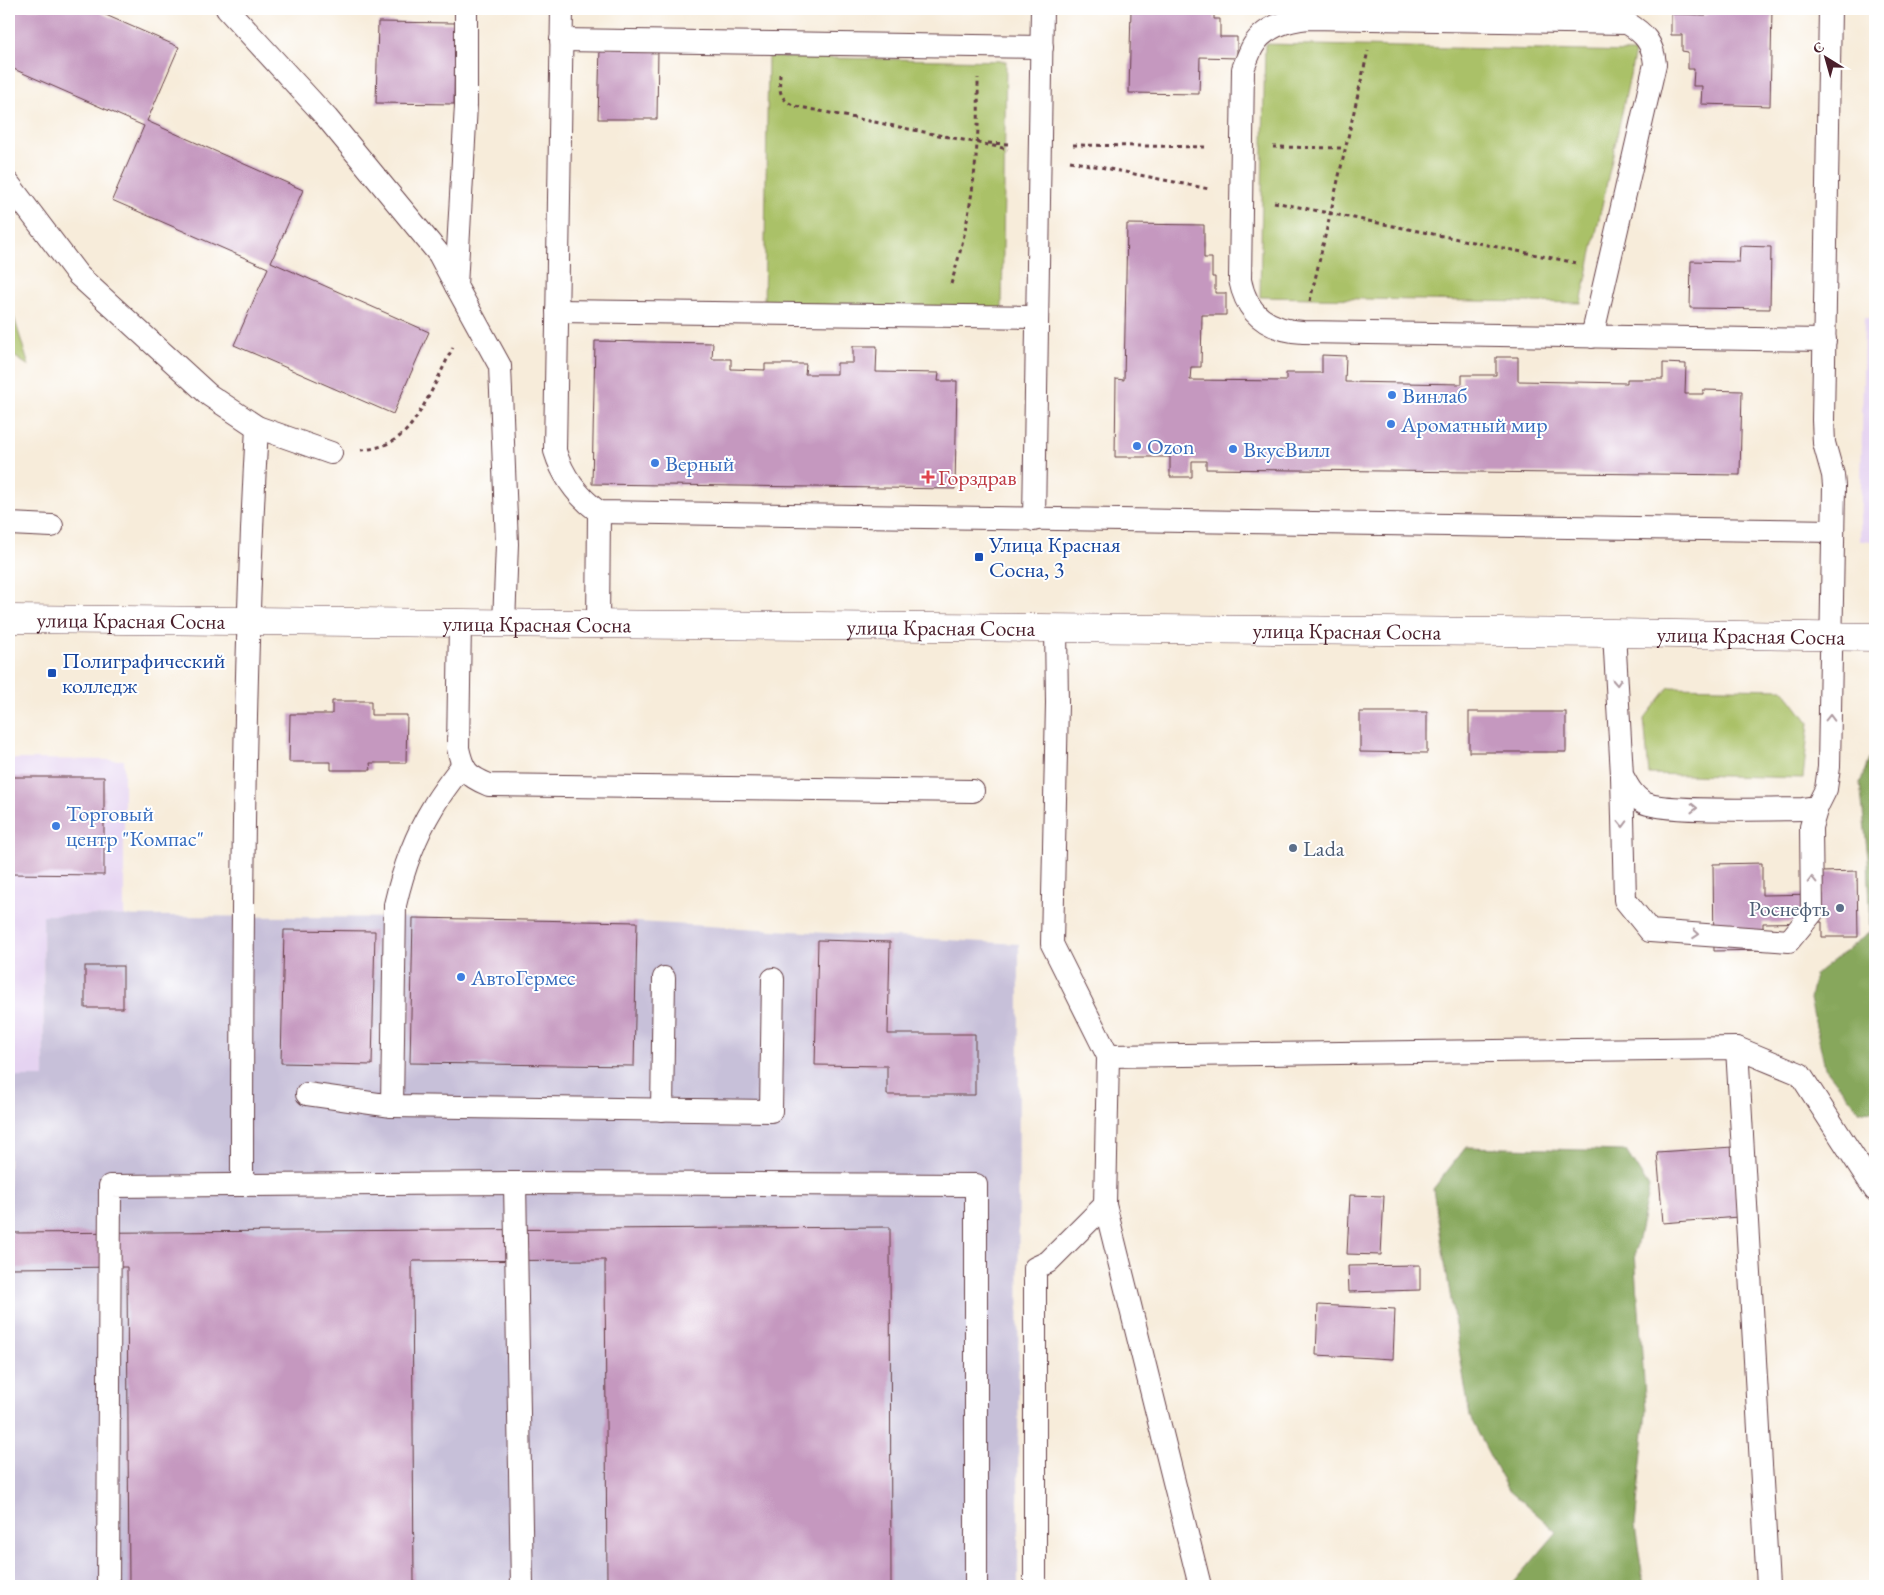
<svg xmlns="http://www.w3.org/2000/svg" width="1884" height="1595" font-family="'EB Garamond',serif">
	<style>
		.built { fill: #e5d3f1 }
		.industrial { fill: #c7c0d9 }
		.green { fill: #aac167; stroke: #7a7049 }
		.forest { fill: #87a75c; stroke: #686344 }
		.building { fill: #c598bf }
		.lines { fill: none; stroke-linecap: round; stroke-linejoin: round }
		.service-casing { stroke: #643e45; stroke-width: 24 }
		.minor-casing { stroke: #643e45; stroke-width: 29 }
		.path { stroke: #643e45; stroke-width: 3; stroke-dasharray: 4 4; stroke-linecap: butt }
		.service { stroke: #fff; stroke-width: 22 }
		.minor { stroke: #fff; stroke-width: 28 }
		.oneway { stroke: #ae9aa0 }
		.shop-dot { fill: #3f7fe0; stroke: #fff; stroke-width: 2 }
		.health-dot { fill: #e0444e; stroke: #fff; stroke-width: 2 }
		.transit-dot { fill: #1a4fb4; stroke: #fff; stroke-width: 2 }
		.service-dot { fill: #5c6f8a; stroke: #fff; stroke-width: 2 }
		.labels { text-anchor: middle; stroke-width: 4; stroke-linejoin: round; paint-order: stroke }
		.shop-label { font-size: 22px; fill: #366cbe; stroke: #fff; text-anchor: start }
		.health-label { font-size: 22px; fill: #be3a42; stroke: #fff; text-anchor: start }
		.transit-label { font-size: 22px; fill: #164399; stroke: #fff; text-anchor: start }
		.street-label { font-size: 22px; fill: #4a1f2b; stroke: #fff }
		.service-label { font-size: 22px; fill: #4e5e75; stroke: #fff; text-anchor: start }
	</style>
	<rect width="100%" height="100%" fill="#fff"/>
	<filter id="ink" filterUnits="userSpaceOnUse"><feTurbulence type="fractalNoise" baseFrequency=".02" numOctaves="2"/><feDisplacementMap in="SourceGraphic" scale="10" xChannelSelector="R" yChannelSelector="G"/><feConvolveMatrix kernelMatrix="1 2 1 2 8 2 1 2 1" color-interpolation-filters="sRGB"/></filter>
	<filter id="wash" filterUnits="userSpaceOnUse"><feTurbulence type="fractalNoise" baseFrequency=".0096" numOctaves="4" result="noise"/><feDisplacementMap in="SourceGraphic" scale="20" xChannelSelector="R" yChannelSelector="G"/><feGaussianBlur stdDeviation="1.12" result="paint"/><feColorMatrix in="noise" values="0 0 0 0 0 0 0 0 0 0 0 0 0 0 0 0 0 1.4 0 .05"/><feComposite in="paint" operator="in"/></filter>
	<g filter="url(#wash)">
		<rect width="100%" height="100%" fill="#f7ecda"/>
		<g class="built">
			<polygon points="1864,318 1875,318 1875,541 1860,541"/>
			<polygon points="9,759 124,760 124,916 43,915 44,1077 9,1077"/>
		</g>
		<polygon class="industrial" points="43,915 413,918 637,922 1019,944 1018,1586 9,1586 9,1077 44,1077"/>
		<g class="green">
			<polygon points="1265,44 1635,52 1581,303 1260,297"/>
			<polygon points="768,57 1006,61 1002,310 764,307"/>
			<polygon points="9,301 29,366 9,353"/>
			<polygon points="1669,687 1783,689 1809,723 1803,778 1649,774 1644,719"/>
		</g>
		<g class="forest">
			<polygon points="1869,759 1875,765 1875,1111 1859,1110 1825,1068 1810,999 1815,975 1871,931 1868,859 1860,783"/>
			<polygon points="1466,1147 1626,1151 1649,1187 1635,1253 1646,1410 1635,1526 1644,1586 1511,1586 1557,1532 1506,1487 1470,1417 1433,1189"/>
		</g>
		<g id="blocks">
			<g class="building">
				<polygon points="9,9 92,9 179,47 147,121 303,190 271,262 429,332 393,414 234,345 268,268 112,200 144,126 9,67"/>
				<polygon points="1131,9 1214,9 1214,19 1220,19 1220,37 1237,37 1237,58 1200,57 1199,94 1129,93"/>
				<polygon points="1706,9 1772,9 1770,106 1701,104 1702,86 1693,86 1694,69 1688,69 1688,52 1682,51 1682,35 1671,35 1671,14 1706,15"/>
				<polygon points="378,22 455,23 454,104 376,103"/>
				<polygon points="600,47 658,48 657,119 598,119"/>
				<polygon points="1127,224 1204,225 1204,258 1212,258 1212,277 1215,277 1215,293 1226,293 1226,315 1202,315 1201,367 1191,367 1190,380 1286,381 1286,373 1322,373 1322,355 1346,356 1345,382 1462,384 1462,375 1496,375 1496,357 1518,357 1518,381 1627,383 1627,379 1663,379 1663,363 1686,364 1685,394 1703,394 1703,390 1742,391 1740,475 1206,469 1206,461 1192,461 1192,477 1170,477 1170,457 1115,457 1116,379 1124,380"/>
				<polygon points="1740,246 1771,247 1770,309 1690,308 1691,261 1739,262"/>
				<polygon points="595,341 713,343 712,359 731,359 731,369 765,370 765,364 806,364 805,374 837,374 837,363 853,363 853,346 877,346 876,372 939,373 938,381 957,381 955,489 592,484"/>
				<polygon points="332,701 371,701 371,715 407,715 406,763 370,763 371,770 331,770 331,762 289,762 290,714 332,714"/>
				<polygon points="1360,712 1427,712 1427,753 1360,752"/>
				<rect x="1469" y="712" width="97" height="40"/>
				<polygon points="9,777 104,777 104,875 9,874"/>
				<polygon points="1762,863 1762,895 1822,894 1822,872 1857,871 1858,937 1822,937 1822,922 1763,923 1763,950 1714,951 1713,864"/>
				<polygon points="413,918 637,922 634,1066 410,1063"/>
				<polygon points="284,930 375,931 372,1065 281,1063"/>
				<polygon points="818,940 890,942 888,1034 975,1034 975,1095 887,1095 887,1066 815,1065"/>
				<rect x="85" y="966" width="38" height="42"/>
				<polygon points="1733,1147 1738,1217 1663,1223 1657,1152"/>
				<polygon points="1350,1195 1384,1196 1381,1255 1347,1254"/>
				<polygon points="890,1227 891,1586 607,1586 605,1260 412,1261 414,1586 129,1586 127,1267 9,1268 9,1233"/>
				<polygon points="1420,1265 1420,1290 1349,1292 1348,1266"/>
				<polygon points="1318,1305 1395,1309 1393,1359 1316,1355"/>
			</g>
		</g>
	</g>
	<g filter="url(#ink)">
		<use href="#blocks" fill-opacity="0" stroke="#643e45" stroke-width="1"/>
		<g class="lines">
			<defs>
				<g id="service">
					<polyline points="227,9 327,118 439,254 456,286"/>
					<polyline points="466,9 466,105 456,286 500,366 507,544 504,624"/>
					<path d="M562,9L555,451C563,477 577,496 599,512L1833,531"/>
					<polyline points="561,40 1042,47"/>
					<polyline points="9,184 78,275 209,395 257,427 331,453"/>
					<polyline points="557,311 1037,317"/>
					<path d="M1592,337L1655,64C1653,43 1644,33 1627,23L1309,18C1287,20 1265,26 1253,46C1249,53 1246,62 1243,69L1240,280C1247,315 1268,330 1303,332L1825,340"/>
					<polyline points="1034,520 1042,9"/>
					<polyline points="9,524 52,526"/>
					<path d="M460,623L458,748C463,771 467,776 489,785L973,791"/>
					<polyline points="598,625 599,512"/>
					<polyline points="1056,628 1057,703 1052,944 1108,1056 1737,1048 1800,1074 1875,1190"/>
					<path d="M1614,633L1622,775C1628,786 1632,795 1643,802C1659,813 1777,809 1803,809L1817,807L1826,789L1829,767L1834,486L1833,475L1824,443L1823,420L1830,9"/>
					<polyline points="1622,776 1625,900 1650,931 1789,941 1812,913 1811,827 1817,807"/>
					<polyline points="1737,1048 1768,1586"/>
					<polyline points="1108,1056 1105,1205 1200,1586"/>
					<polyline points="307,1094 392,1106 771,1111 773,979"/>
					<path d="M392,1106L395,905C403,870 414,838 433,807C441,793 452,779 462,766"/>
					<polyline points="662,1110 664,978"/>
					<polyline points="515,1183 522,1586"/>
					<path d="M242,1185C242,932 243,679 257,427"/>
					<polyline points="108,1586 110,1186 515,1183 976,1185 976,1586"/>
					<polyline points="1035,1586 1035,1268 1048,1262 1105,1205"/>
				</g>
				<g id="minor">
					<path id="s1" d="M9,619L1614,633L1875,637"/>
				</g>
			</defs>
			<use href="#service" class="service-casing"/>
			<use href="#minor" class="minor-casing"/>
			<g class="path">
				<path d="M780,74C779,91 779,99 795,106L1008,149"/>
				<polyline points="988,143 1009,144"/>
				<polyline points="1073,145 1209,147"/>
				<polyline points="1273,147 1345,148"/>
				<polyline points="1070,161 1209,189"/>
				<polyline points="1274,202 1577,263"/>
				<path d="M951,284C965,239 974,191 977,144C979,122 978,100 978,78"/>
				<polyline points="1310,301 1368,51"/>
				<path d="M361,450C375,449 389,445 400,436C419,423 442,369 453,347"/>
			</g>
			<use href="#service" class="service"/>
			<use href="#minor" class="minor"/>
		</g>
		<defs><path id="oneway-chevron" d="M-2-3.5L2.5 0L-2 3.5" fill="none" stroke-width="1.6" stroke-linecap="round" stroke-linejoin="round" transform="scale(1.25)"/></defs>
		<g class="oneway">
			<use href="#oneway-chevron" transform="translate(1617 682) rotate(87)"/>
			<use href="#oneway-chevron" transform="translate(1830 718) rotate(-89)"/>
			<use href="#oneway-chevron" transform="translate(1694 808) rotate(1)"/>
			<use href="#oneway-chevron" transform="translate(1623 824) rotate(89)"/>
			<use href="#oneway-chevron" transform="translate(1812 880) rotate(-91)"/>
			<use href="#oneway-chevron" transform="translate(1696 934) rotate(4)"/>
		</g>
	</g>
	<g class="shop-dot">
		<circle cx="1392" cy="395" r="5"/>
		<circle cx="1391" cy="424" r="5"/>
		<circle cx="1137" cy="446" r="5"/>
		<circle cx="1233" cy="449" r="5"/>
		<circle cx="655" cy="463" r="5"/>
		<circle cx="56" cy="826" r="5"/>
		<circle cx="461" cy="977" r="5"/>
	</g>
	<path class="health-dot" d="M925.5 469.5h5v5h5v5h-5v5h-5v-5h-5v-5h5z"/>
	<g class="transit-dot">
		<rect x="974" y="552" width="10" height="10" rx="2.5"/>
		<rect x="47" y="668" width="10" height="10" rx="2.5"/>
	</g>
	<g class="service-dot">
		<circle cx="1293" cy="848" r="5"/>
		<circle cx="1840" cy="908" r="5"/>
	</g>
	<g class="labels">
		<g class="shop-label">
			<text x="1402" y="403">Винлаб</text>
			<text x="1401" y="432">Ароматный мир</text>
			<text x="1147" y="454">Ozon</text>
			<text x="1243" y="457">ВкусВилл</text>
			<text x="665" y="471">Верный</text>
			<text x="66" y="821">Торговый<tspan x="66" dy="25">центр "Компас"</tspan></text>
			<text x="471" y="985">АвтоГермес</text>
		</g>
		<g class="health-label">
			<text x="938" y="485">Горздрав</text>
		</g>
		<g class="transit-label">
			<text x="989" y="552">Улица Красная<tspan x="989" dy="25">Сосна, 3</tspan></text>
			<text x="62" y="668">Полиграфический<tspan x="62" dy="25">колледж</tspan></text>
		</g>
		<g class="street-label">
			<text dy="8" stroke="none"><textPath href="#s1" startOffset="122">улица Красная Сосна</textPath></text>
			<text dy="8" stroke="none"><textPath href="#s1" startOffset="528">улица Красная Сосна</textPath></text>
			<text dy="8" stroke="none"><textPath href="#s1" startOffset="932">улица Красная Сосна</textPath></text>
			<text dy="8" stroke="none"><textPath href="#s1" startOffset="1338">улица Красная Сосна</textPath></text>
			<text dy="8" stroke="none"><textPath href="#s1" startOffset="1742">улица Красная Сосна</textPath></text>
		</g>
		<g class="service-label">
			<text x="1303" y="856">Lada</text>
			<text x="1830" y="916" text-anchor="end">Роснефть</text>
		</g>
	</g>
	<rect width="1884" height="1595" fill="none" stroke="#fff" stroke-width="30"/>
	<g transform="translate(1826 58) rotate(323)" stroke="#ffffff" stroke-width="4" paint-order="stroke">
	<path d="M0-4L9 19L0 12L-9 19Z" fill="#4a1f2b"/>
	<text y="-8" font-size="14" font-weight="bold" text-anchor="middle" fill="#4a1f2b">С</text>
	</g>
</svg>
